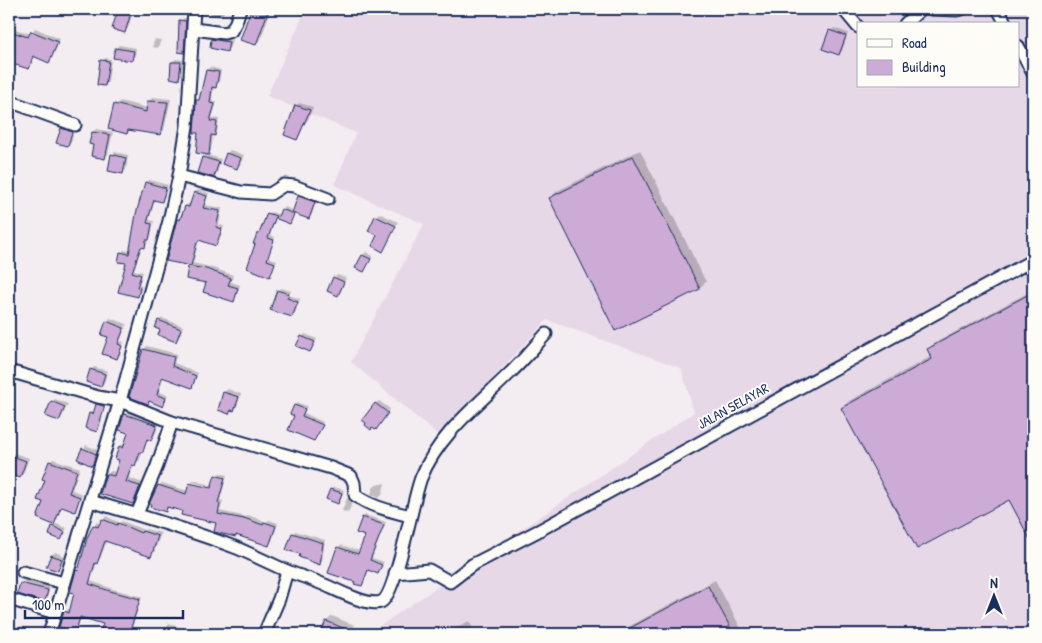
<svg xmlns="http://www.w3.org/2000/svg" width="1042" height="643" font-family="'Patrick Hand',sans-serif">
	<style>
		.built { fill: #e7d8e8; fill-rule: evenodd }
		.shadow { fill: #0003 }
		.building { fill: #ccabd6; stroke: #1b2f5e }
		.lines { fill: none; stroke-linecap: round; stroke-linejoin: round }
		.minor-casing { stroke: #1b2f5e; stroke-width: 15 }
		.minor { stroke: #fdfcf7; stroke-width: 11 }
		.labels { text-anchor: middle; stroke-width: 4; stroke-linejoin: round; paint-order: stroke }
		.street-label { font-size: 14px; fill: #1b2f5e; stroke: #fdfcf7 }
	</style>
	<rect width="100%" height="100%" fill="#f3ecf0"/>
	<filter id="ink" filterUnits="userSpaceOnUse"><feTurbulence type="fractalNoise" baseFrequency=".02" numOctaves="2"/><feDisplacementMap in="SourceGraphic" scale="10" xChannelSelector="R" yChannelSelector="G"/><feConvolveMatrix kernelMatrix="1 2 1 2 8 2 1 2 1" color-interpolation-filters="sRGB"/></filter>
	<g filter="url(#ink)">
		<path class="built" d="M295,9H1033V634H368L694,412L681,368L547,320L439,436L351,362L424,224L334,185L356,133L267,96L304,13ZM858,24H1018V86H858Z"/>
		<g class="shadow">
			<polygon points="119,9 134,9 128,28 125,31 113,28"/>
			<polygon points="212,9 225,9 223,14 220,17 210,15"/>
			<polygon points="253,9 271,9 261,39 256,44 242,39"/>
			<polygon points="184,18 188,18 187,48 183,51 180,21"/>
			<polygon points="12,28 31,34 35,28 60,39 52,59 49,62 34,56 32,64 29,67 9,61 9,33"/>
			<polygon points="834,28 848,33 842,51 839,54 830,31"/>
			<polygon points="216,36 232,40 230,47 227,50 212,39"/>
			<polygon points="155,39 161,40 158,48 152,47"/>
			<polygon points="119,45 136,48 135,57 132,60 116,48"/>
			<polygon points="105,58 111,59 108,82 105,85 102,61"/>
			<polygon points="176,59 183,60 182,75 179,78 172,62"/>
			<polygon points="210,67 221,70 219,83 214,86 212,100 217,102 212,118 219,119 217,132 213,135 211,151 207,155 221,159 217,173 214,176 203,158 207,153 200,132 198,100 201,98 207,70"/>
			<polygon points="153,97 171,99 164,130 160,134 131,129 127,133 116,105 120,101 148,108 149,101"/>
			<polygon points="299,103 313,107 308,120 305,123 300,135 297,139 296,106"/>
			<polygon points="65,125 75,129 71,142 68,145 62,128"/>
			<polygon points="96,129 113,132 108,154 105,157 95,144 93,132"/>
			<polygon points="230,150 244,155 240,165 237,168 227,154"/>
			<polygon points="640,150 706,282 699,288 550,198 557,191"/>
			<polygon points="115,152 128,155 126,170 122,173 112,155"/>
			<polygon points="149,180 168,185 164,198 161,201 155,199 149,220 154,221 151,236 147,244 144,246 142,246 134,270 143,272 139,284 142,285 140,293 137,296 128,262 121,253 124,250 130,251 146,183"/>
			<polygon points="198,190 209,193 205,205 222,208 219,225 224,226 219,241 216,244 199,240 193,263 210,267 233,275 231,282 240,285 236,297 233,300 207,282 189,266 191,265 178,219 186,206 189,203 192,204 195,193"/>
			<polygon points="302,193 317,199 312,214 309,218 295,213 289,223 276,217 270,235 275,237 268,257 277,260 270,275 257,244 258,234 271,212 280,215 285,207 294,211 299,196"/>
			<polygon points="379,213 398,222 383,250 376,216"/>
			<polygon points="366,252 373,256 364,271 363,255"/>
			<polygon points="337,275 346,278 341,291 338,294 334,278"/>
			<polygon points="281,288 291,291 289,295 300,299 295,313 292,316 278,291"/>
			<polygon points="1033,290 1033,542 1009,498 842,408 849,401 932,356 928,349 935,343"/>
			<polygon points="9,296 13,297 9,316"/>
			<polygon points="110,318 127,324 120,341 124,342 120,355 116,358 110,337 102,334 107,321"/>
			<polygon points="162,318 183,326 179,338 176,340 162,330 159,321"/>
			<polygon points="305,334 317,339 310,351 302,337"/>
			<polygon points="147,346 177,354 174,363 198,373 194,383 191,386 164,376 159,392 168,395 163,405 150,400 148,403 130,396 144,349"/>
			<polygon points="94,367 108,371 104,383 101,386 91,370"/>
			<polygon points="228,389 241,394 237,406 234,409 219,409 224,392"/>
			<polygon points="55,399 68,404 62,417 59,420 52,402"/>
			<polygon points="379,401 390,409 378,425 375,404"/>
			<polygon points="100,402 106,403 100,427 97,430 90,414 95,411 97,405"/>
			<polygon points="298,403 307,406 304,413 323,422 314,440 295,415 295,405"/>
			<polygon points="129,411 160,422 155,435 151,439 149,438 139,461 134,464 129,478 143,483 136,499 133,503 107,474 111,471 116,472 120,460 120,447 124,443 125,444 129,432 125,415"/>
			<polygon points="86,445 98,450 94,461 91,464 79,459"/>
			<polygon points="14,453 29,458 23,474 20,477 9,473 9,463"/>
			<polygon points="53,459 80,468 72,490 82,494 77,507 74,510 62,506 57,520 54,523 67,528 61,539 54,527 56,524 39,518 45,502 50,462"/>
			<polygon points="219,473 227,475 220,500 223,501 220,511 247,517 248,515 266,522 269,520 278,523 272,541 269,544 237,534 236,536 218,522 169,507 166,510 159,486 162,483 188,491 191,483 217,491 218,489 192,482 193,480 213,486 216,476"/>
			<polygon points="385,483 382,495 379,498 371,494 373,488 376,485"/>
			<polygon points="334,487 344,490 341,499 338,502 331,490"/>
			<polygon points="347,498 353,501 348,513 342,511"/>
			<polygon points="365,515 386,522 372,558 384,562 378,572 369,569 364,582 361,585 338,547 341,545 360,551 367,536 363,518"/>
			<polygon points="106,516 120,523 122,521 144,530 146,529 161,533 154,553 151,556 107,540 100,559 97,562 91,581 113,589 142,597 130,634 100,634 104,623 81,616 78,626 75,629 65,612 68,609 71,610 76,592 71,591 77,571 80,568 88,539 94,525 97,522 101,524"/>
			<polygon points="295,531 325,540 322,561 320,563 293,534"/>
			<polygon points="55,552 64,556 60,567 57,570 52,555"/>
			<polygon points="25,580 50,587 47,598 44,601 22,583"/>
			<polygon points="715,580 744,634 615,634"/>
			<polygon points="332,616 354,625 350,634 321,634 327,621"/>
			<polygon points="469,621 476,634 443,634"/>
			<polygon points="169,623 181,628 179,634 163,634"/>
			<polygon points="20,626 30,629 29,634 16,634"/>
			<polygon points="241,628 251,631 249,634 236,634"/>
		</g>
		<g class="building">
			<polygon points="118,9 132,9 125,33 112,29"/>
			<polygon points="251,9 269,9 256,45 240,40"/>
			<polygon points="179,20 186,21 184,53 178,52"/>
			<polygon points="829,30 846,36 839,55 822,49"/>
			<polygon points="9,31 28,37 31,31 58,42 49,63 33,56 29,69 9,63"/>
			<polygon points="211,39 229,42 227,52 210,48"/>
			<polygon points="115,48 134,51 132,61 113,58"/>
			<polygon points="100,60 109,61 105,86 97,85"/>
			<polygon points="171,62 181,62 179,80 170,78"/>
			<polygon points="206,70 219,72 216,88 212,87 210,103 215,104 210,121 217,122 215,136 211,135 209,155 196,153 198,133 194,133 196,102 196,100 199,100"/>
			<polygon points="147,101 168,102 161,135 128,130 127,134 108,129 114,104 146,112"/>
			<polygon points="295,105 310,110 297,140 284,135"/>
			<polygon points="61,128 72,132 68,146 56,143"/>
			<polygon points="92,132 110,135 105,159 91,156 93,145 89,144"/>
			<polygon points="226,153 241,158 237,169 222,164"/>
			<polygon points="111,154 126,158 123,174 108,171"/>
			<polygon points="633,156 700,289 615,331 549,198"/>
			<polygon points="202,157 219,162 214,177 197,173"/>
			<polygon points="145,182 166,188 162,202 154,200 147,223 152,224 149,240 146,240 145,248 141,247 132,272 141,275 137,287 140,288 138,297 118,292 126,263 118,262 120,252 129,254 136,214"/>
			<polygon points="194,192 207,196 203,208 220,211 216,227 222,229 216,246 199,240 198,242 197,242 191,266 166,261 177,219 180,220 185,206 189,207"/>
			<polygon points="298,196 315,202 309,219 292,213"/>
			<polygon points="281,209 294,214 290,224 277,219"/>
			<polygon points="267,213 276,216 268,238 274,240 267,260 275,263 270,277 247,268 255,244 253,244 257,234 259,234"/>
			<polygon points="375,216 396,226 383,252 372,246 377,235 368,231"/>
			<polygon points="362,255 371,259 364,272 355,268"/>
			<polygon points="188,266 206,269 231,278 228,285 238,288 234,302 203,292 206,283 186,279"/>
			<polygon points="333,277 344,282 338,296 327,291"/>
			<polygon points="277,290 289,294 287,298 298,302 292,317 270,310"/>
			<polygon points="1033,292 1033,545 1009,500 917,549 841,408 932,359 927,349"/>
			<polygon points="158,320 181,329 176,342 158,335 160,330 155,328"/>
			<polygon points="106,321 124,328 118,344 122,346 117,359 102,354 108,337 101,335"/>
			<polygon points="301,336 315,342 310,352 296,346"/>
			<polygon points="143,349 174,357 172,366 196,376 192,388 162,377 157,395 166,398 163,407 149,401 148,404 129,397"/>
			<polygon points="90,369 105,374 101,387 86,382"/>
			<polygon points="223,392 239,397 234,411 231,410 229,414 218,410"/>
			<polygon points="51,401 65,407 59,421 45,416"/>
			<polygon points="375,403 388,413 376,430 372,428 371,430 365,425 366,423 362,420"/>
			<polygon points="96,404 104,406 104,408 97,432 85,428 89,413 93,414"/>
			<polygon points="294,405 305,409 302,416 323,425 314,441 288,430 294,416 290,414"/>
			<polygon points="124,414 157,425 151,441 147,439 143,452 140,452 135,466 132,465 126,482 140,486 133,504 100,494 106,474 114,476 119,460 115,459 119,446 123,448 128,433 119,430"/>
			<polygon points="82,448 96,454 92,466 77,459"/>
			<polygon points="9,455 26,461 20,478 9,474"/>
			<polygon points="49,461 77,471 69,493 80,497 75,512 62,507 60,509 54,525 37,518 43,502 37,500 45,480 42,479"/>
			<polygon points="215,475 225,478 218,503 220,504 218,514 244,519 244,518 263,525 264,522 276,526 269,546 236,535 236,537 214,532 216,523 181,515 182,511 167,507 166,512 150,507 151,504 149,504 158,485 186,494 189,483 211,488"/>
			<polygon points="330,489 342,493 338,504 326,499"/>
			<polygon points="362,517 384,525 370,560 382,565 378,574 368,570 362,586 354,584 355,582 328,573 337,547 358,554 365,536 356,533"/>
			<polygon points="102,519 117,525 118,523 141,533 142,531 158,536 151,557 105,541 97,564 95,563 89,584 110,591 140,599 129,634 99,634 103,624 80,617 76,631 59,627 64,611 69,613 74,593 70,592 76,570 78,571 87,538 93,525 98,527"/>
			<polygon points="52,526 65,532 61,540 49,535"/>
			<polygon points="292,533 323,543 320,565 299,557 300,554 286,550"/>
			<polygon points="51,555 62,559 58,571 46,567"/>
			<polygon points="20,583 48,590 45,602 17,594"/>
			<polygon points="708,586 734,634 619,634"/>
			<polygon points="326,621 358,634 320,634"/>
		</g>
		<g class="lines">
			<defs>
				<g id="minor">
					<polyline points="843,9 858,27"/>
					<polyline points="932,9 957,10 962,9"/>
					<polyline points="998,9 1006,24"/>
					<polyline points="905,24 921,9"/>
					<polyline points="194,29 224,33 231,31 236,22 240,9"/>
					<polyline points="1018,46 1033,73"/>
					<polyline points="9,101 75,125"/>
					<polyline points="179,176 241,192 270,194 284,185 294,186 328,199"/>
					<path d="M9,371L98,397L120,401L172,422L331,468L351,476L354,483L355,495C371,507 391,511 410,516"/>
					<path d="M90,501C139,515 189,530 237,548C253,555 269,563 285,570C296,575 309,578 320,583C334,588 366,607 381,602C396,596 413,498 421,478C438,435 478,405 510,373C523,361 534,347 546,334"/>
					<polyline points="137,514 157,466 172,422"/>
					<polyline points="23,572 64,583"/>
					<polyline points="395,573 429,570 450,582 472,565 538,531 1033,260"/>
					<polyline points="9,599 55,613"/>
					<polyline points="49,634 120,401 169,221 179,176 187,126 194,9"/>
					<polyline points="264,634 279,599 287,571"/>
				</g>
			</defs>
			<use href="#minor" class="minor-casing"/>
			<use href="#minor" class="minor"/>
		</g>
	</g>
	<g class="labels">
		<g class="street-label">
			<text transform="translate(733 406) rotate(-29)" y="5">JALAN SELAYAR</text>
		</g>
	</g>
	<rect width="1042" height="643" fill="none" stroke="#fdfcf7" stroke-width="30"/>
	<rect x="15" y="15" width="1012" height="613" fill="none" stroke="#1b2f5e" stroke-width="2" filter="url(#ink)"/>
	<rect x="857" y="22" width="162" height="65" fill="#fdfcf7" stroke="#a3aaba"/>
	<rect x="867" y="39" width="25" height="8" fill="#fdfcf7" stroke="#a3aaba"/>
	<text x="902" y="48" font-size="15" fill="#1b2f5e">Road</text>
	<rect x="867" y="60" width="25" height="15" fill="#ccabd6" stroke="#a3aaba"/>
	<text x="902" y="72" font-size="15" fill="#1b2f5e">Building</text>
	<g transform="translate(994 596)" stroke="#fdfcf7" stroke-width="4" paint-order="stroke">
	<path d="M0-4L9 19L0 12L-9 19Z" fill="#1b2f5e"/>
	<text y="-8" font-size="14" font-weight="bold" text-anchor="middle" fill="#1b2f5e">N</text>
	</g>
	<path d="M25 610v8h158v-8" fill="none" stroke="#1b2f5e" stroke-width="2.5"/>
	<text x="32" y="610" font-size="15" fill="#1b2f5e" stroke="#fdfcf7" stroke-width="4" paint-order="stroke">100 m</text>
</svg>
